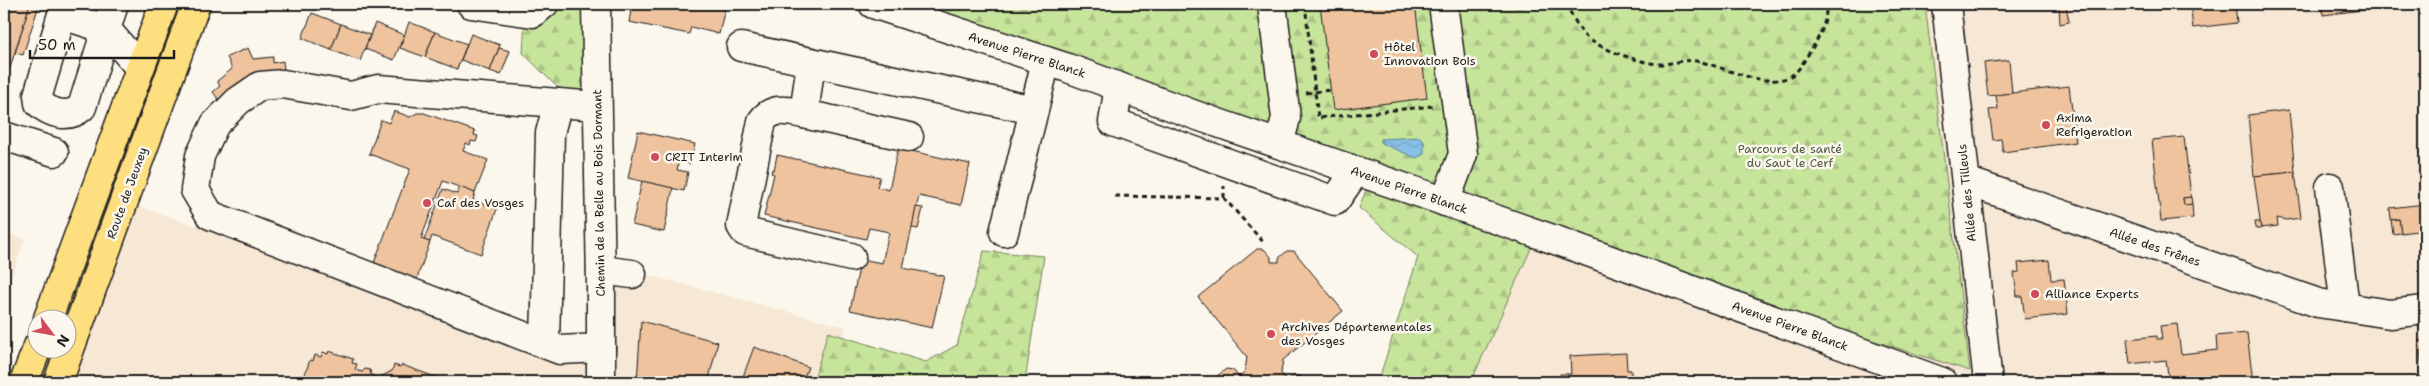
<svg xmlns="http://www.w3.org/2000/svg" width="2429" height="386" font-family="'Shantell Sans',sans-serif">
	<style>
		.built { fill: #f7e7d5 }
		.forest { fill: url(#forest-firs); stroke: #72805c }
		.water { fill: url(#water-waves); stroke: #5d7e95 }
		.building { fill: #eec39e; stroke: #1c1c1c }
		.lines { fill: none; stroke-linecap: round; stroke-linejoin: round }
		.minor-casing { stroke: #1c1c1c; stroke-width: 31 }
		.major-casing { stroke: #1c1c1c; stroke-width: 31 }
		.path { stroke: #1c1c1c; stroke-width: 3; stroke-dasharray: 5 4; stroke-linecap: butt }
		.minor { stroke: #fbf7ec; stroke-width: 28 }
		.major { stroke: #fedf80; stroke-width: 28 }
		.poi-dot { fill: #d1495b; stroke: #fbf7ec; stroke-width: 2 }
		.labels { text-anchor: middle; stroke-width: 5; stroke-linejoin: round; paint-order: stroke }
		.poi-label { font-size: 12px; fill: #1c1c1c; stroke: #fbf7ec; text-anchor: start }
		.street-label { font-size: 12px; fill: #1c1c1c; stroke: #fbf7ec }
		.park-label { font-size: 12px; fill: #4f5842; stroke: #fbf7ec }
	</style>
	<defs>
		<pattern id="forest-firs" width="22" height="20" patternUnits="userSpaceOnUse" patternTransform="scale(1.25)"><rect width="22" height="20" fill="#c7e49b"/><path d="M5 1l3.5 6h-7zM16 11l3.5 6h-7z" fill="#aac385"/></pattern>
		<pattern id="water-waves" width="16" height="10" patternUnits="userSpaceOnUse" patternTransform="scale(1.25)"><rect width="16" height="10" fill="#88c0e6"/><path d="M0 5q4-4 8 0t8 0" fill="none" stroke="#75a4c5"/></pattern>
	</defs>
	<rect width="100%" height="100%" fill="#fbf7ec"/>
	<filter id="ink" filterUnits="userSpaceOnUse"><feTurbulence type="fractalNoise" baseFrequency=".02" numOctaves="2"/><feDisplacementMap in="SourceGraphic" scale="10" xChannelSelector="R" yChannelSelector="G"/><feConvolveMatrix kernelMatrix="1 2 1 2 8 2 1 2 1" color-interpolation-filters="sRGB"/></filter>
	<g filter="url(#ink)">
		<g class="built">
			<polygon points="1925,4 2425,4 2425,382 1471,382 1537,235 1970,370"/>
			<polygon points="106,195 601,365 602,263 846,327 827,382 21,382 38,348 68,348 68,318 50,318"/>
			<polygon points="4,232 25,239 4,299"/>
		</g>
		<g class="forest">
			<polygon points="526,4 586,4 589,93 564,94 523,53"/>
			<polygon points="857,4 1925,4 1970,371 1537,235 1471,382 1378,382 1418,257 1359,208 1372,174"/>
			<polygon points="984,251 1044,256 1025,382 813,382 828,332 926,362 957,345"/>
		</g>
		<polygon class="water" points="1420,137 1424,142 1424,154 1416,158 1381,143 1381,139"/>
		<g class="building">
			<polygon points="4,4 30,4 4,87"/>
			<polygon points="30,4 39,5 23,55 15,53"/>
			<polygon points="632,4 726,4 719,34 691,27 689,34 629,22"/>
			<polygon points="1320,4 1415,4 1427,98 1333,110"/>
			<polygon points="2190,4 2235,4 2237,23 2193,28"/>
			<polygon points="2322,4 2410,4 2323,15"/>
			<polygon points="2059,5 2066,5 2069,22 2060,24"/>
			<polygon points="312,13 341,24 331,50 302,38"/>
			<polygon points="409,22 435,32 425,57 400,48"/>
			<polygon points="375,23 404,35 394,60 365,49"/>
			<polygon points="341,24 370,35 360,61 331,50"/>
			<polygon points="435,32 467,44 457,69 425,57"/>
			<polygon points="471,34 500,45 490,71 461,60"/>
			<polygon points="248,48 253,59 273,57 273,63 283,61 285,77 254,75 242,80 245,83 222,104 213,92 220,86 217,81 232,69 227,57"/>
			<polygon points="499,48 510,51 501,75 490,71"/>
			<polygon points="2009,60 2012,93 1988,96 1984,63"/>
			<polygon points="2069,86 2076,142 2003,152 2001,139 1993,140 1989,110 1998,109 1996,95"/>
			<polygon points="2289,110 2295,172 2254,176 2248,115"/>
			<polygon points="394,111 410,117 417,113 424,113 475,131 474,135 478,136 476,142 471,141 470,145 466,143 463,151 488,160 475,193 443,181 421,239 430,242 415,284 372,268 410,169 369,154 381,120 389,123"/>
			<polygon points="638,131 695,144 690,164 679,161 677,170 688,172 684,191 628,178"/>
			<polygon points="2184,137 2191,197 2183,198 2184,205 2192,204 2193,218 2161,221 2152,140"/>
			<polygon points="898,148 970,164 961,205 919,196 903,268 944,276 932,328 850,310 861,259 882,263 889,232 869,228 866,239 764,216 774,174 771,173 772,169 774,170 777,155 880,177 877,187 889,190"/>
			<polygon points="2295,172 2301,218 2286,220 2277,218 2278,226 2261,228 2254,176"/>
			<polygon points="642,181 673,188 664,232 632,225"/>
			<polygon points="460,187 475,193 473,200 497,209 481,254 432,236 430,242 424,240 443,189 457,194"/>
			<polygon points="2191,197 2192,204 2184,205 2183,198"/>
			<polygon points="2425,204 2425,230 2401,233 2399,219 2391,220 2390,208"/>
			<polygon points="916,207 923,208 918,229 912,228"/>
			<polygon points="2399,219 2401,233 2393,234 2391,220"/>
			<polygon points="2255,222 2260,222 2261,229 2256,229"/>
			<polygon points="1257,249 1264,249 1271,257 1271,262 1279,262 1279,258 1287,251 1294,251 1343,311 1283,360 1281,373 1287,381 1293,376 1300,376 1305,382 1210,382 1226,369 1233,370 1239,377 1245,371 1247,357 1198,297"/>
			<polygon points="2049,260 2051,280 2064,279 2068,314 2025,319 2022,296 2017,296 2014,273 2019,272 2018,263"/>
			<polygon points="641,321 718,342 708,382 637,382"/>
			<polygon points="2177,324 2181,354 2217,350 2216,336 2247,333 2253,382 2169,382 2166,360 2130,364 2127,339 2157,336 2157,339 2162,339 2160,326"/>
			<polygon points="2425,340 2425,369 2422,369 2419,341"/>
			<polygon points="754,347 808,367 802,382 741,382"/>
			<polygon points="329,351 353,359 352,363 357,364 355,370 362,372 365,369 370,370 371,375 378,378 392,371 394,365 400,367 402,365 449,382 302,382 310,360 313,361 315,355 321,357 323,352 328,354"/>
			<polygon points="1626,353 1627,370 1631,370 1631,382 1561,382 1560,374 1571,374 1570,356"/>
		</g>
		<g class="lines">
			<defs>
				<g id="minor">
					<path d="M65,4L38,95L39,103C51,114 69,119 82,107L114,4"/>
					<polyline points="471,4 533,13 544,4"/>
					<polyline points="596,4 601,285 601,382"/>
					<polyline points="873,4 1065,67 1195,115 1564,243 1942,382"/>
					<polyline points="1272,4 1286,118 1279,144"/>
					<polyline points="1443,4 1463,154 1445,202"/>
					<polyline points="1946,4 1988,382"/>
					<polyline points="62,15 106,29 140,68"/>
					<polyline points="741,47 1034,110"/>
					<polyline points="811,62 804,114 909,137"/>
					<polyline points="1119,87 1113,122 1335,201 1356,171"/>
					<polyline points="597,106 378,89 351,96 283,84 260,86 238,101 215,124 200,156 195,190 210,215 560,350 601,348"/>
					<path d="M804,114C787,111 773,106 762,121L741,226L745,232L851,257"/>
					<polyline points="4,136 54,152"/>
					<polyline points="1966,181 2318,303 2390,314 2425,310"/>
					<polyline points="2330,187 2345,307"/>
					<polyline points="1004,232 1046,61"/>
					<polyline points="601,270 632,274"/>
					<polyline points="545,344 550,133 558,103"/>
				</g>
				<g id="major">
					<polyline points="48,318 164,4"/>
					<polyline points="24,382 38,346"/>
					<polyline points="58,382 196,4"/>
				</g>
			</defs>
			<use href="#minor" class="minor-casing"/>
			<use href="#major" class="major-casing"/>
			<g class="path">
				<polyline points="1305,4 1318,118 1433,106"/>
				<path d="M1565,4C1571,12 1579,30 1585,36C1597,48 1643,64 1660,64C1672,64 1685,59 1697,61C1724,66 1773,94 1796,72C1802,66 1806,57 1811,50C1821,34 1827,22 1826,4"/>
				<polyline points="1306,93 1330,90"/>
				<polyline points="1115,196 1224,198 1264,243"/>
				<polyline points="1224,198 1224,186"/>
				<polyline points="100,376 117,382"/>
			</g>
			<use href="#minor" class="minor"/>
			<use href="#major" class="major"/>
		</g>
	</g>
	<g class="poi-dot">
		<circle cx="1374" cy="54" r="5"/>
		<circle cx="2046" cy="125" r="5"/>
		<circle cx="655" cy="157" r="5"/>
		<circle cx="427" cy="203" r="5"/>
		<circle cx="2035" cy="294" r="5"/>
		<circle cx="1271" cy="334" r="5"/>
	</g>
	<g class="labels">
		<g class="poi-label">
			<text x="1384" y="51">Hôtel<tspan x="1384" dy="14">Innovation Bois</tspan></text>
			<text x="2056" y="122">Axima<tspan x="2056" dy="14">Refrigeration</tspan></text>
			<text x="665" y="161">CRIT Interim</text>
			<text x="437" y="207">Caf des Vosges</text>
			<text x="2045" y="298">Alliance Experts</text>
			<text x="1281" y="331">Archives Départementales<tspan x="1281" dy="14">des Vosges</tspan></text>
		</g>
		<g class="street-label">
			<text transform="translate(1027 55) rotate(18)" y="4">Avenue Pierre Blanck</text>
			<text transform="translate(1409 190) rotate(19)" y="4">Avenue Pierre Blanck</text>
			<text transform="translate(127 193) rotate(-70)" y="4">Route de Jeuxey</text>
			<text transform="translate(599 193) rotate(-91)" y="4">Chemin de la Belle au Bois Dormant</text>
			<text transform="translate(1967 193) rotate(-96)" y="4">Allée des Tilleuls</text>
			<text transform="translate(2155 247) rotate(19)" y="4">Allée des Frênes</text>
			<text transform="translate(1790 326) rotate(20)" y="4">Avenue Pierre Blanck</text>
		</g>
		<g class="park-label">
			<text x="1790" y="153">Parcours de santé<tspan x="1790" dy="14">du Saut le Cerf</tspan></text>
		</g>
	</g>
	<rect width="2429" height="386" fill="none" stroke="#fbf7ec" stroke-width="20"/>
	<rect x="10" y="10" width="2409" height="366" fill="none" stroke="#1c1c1c" stroke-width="2" filter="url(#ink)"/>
	<g transform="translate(52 334) rotate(122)"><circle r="24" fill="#fbf7ec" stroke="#a29f99"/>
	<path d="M0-4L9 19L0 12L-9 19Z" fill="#d1495b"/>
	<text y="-8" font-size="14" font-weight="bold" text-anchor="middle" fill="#1c1c1c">N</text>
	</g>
	<path d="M30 50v8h144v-8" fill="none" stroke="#1c1c1c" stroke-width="2.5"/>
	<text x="38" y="50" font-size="15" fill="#1c1c1c" stroke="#fbf7ec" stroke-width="4" paint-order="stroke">50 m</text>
</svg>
